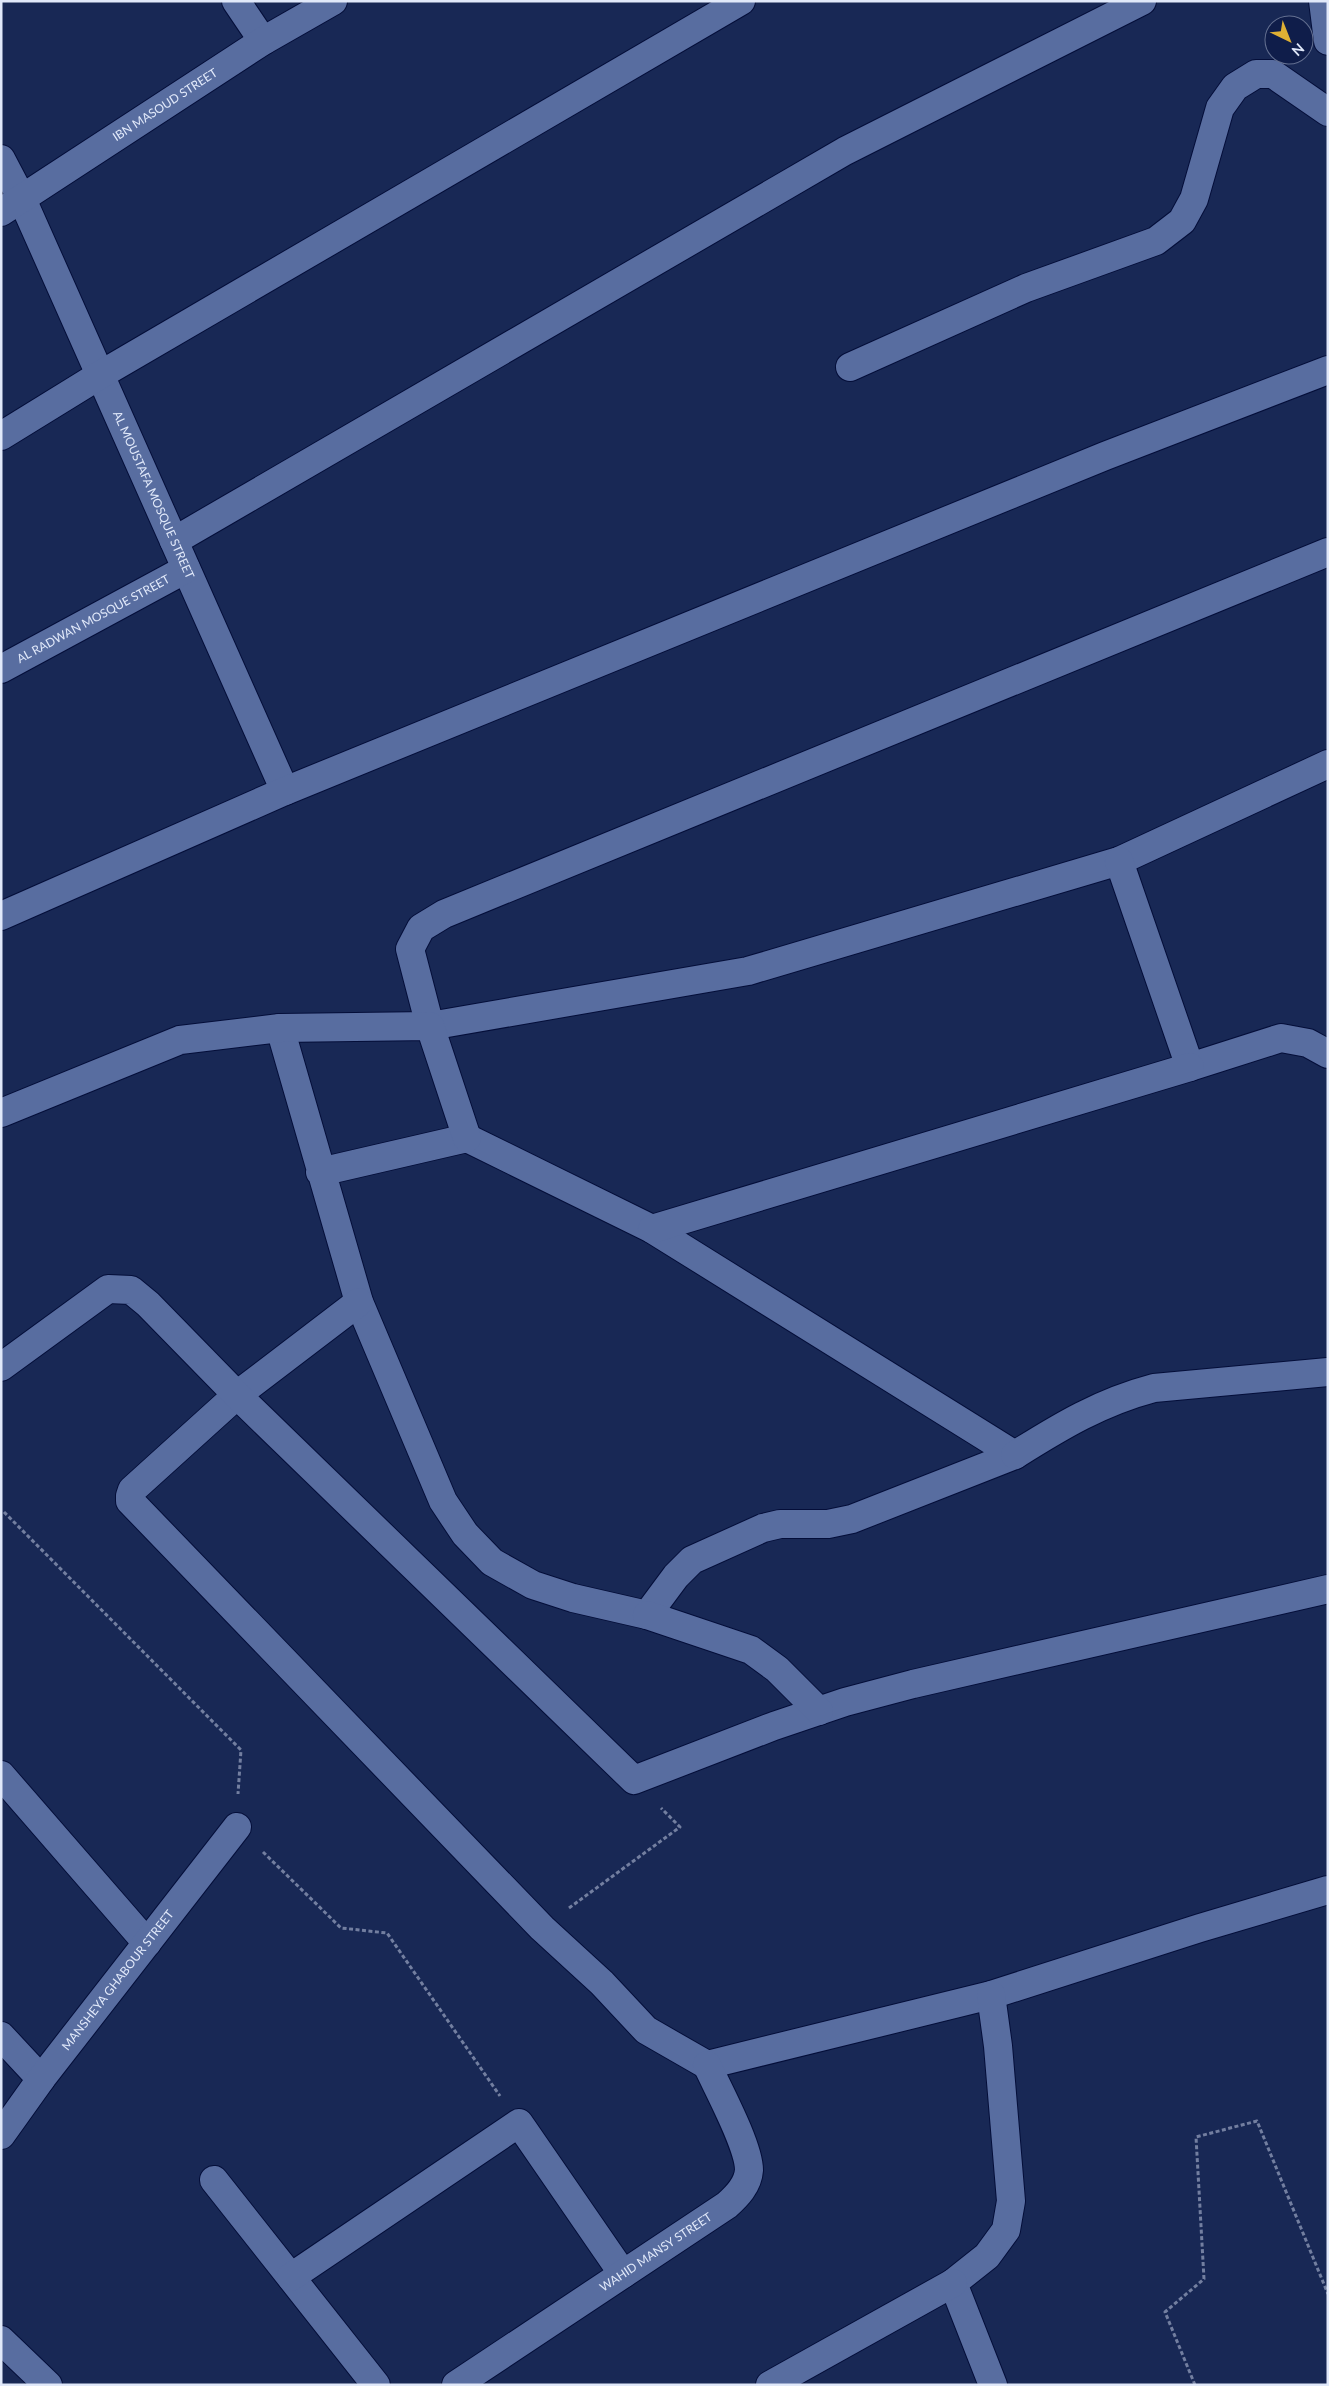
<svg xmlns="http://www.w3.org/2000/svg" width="1329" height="2386" font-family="Lato,sans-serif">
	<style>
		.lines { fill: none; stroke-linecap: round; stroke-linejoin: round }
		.minor-casing { stroke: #040e39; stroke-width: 30 }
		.path { stroke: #737fa0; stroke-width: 3; stroke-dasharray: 4 2.5; stroke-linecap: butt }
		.minor { stroke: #586da0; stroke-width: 28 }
		.labels { text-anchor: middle; stroke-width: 5; stroke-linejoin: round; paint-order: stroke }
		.street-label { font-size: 12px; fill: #e1e9fa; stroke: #0f1d4a }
	</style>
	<rect width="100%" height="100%" fill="#182855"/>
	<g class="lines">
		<defs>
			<g id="minor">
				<polyline points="236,1 263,41"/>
				<polyline points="1323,1 1328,41"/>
				<path id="s1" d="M1,159L22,199L285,791"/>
				<path id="s2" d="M1,212L263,41L333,1"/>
				<polyline points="850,367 1026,288 1156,241 1182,221 1194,199 1220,108 1235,87 1256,74 1273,74 1328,112"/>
				<polyline points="1,436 100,375 741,1"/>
				<polyline points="174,541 845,151 1142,1"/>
				<polyline points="1328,552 444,914 421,928 410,949 430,1026 748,971 1119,861 1328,764"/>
				<path id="s3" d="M1,669L186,569"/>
				<polyline points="1119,861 1190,1067 1281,1038 1308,1043 1328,1054"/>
				<polyline points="1,916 285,791 1105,456 1328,370"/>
				<polyline points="280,1028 359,1302 443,1501 465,1534 492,1562 533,1585 573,1598 647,1615 676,1576 692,1560 763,1528 780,1524 828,1524 852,1519 1015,1455 652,1229 467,1138 320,1172"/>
				<polyline points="1,1113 180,1040 280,1028 430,1026 467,1138"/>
				<polyline points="652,1229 1190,1067"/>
				<polyline points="359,1302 237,1395 132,1490 130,1496 130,1501 542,1928 602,1983 646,2030 707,2065 991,1995 1200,1928 1328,1890"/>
				<polyline points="1,1367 108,1289 131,1290 148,1304 237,1395 634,1780 774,1726 845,1702 913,1684 1328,1589"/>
				<path d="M1015,1455C1061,1426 1101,1402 1154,1388L1328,1372"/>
				<polyline points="647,1615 751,1650 777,1669 819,1711"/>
				<polyline points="1,1775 147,1943"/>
				<polyline points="991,1995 998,2046 1011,2201 1006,2230 987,2256 953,2283 993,2385"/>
				<polyline points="1,2036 41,2079"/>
				<path id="s4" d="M1,2135L41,2079L237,1827"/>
				<polyline points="214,2180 376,2385"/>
				<polyline points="291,2277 519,2123 623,2274"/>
				<polyline points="1,2340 48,2385"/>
				<path id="s5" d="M456,2385L727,2205C737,2196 748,2185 749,2170C749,2146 718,2089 707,2065"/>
				<polyline points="770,2385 953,2283"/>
			</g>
		</defs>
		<use href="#minor" class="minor-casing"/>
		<g class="path">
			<polyline points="4,1512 241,1750 238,1794"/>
			<polyline points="263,1852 341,1928 387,1933 500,2096"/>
			<polyline points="569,1908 680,1827 661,1808"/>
			<polyline points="1195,2385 1165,2312 1204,2279 1196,2137 1257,2121 1328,2294"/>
		</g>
		<use href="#minor" class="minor"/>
	</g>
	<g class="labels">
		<g class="street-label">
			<text dy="4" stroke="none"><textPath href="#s2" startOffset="196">IBN MASOUD STREET</textPath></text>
			<text dy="4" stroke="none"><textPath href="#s1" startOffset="369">AL MOUSTAFA MOSQUE STREET</textPath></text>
			<text dy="4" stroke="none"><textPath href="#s3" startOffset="105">AL RADWAN MOSQUE STREET</textPath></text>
			<text dy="4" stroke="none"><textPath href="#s4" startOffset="194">MANSHEYA GHABOUR STREET</textPath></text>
			<text dy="4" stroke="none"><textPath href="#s5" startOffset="240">WAHID MANSY STREET</textPath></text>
		</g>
	</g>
	<rect width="1329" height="2386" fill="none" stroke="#e1e9fa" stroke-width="5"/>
	<g transform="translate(1289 40) rotate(137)"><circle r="24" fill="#0f1d4a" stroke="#636f90"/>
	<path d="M0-4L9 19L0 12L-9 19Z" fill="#dfb034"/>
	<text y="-8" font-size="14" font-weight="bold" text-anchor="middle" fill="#e1e9fa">N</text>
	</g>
</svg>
